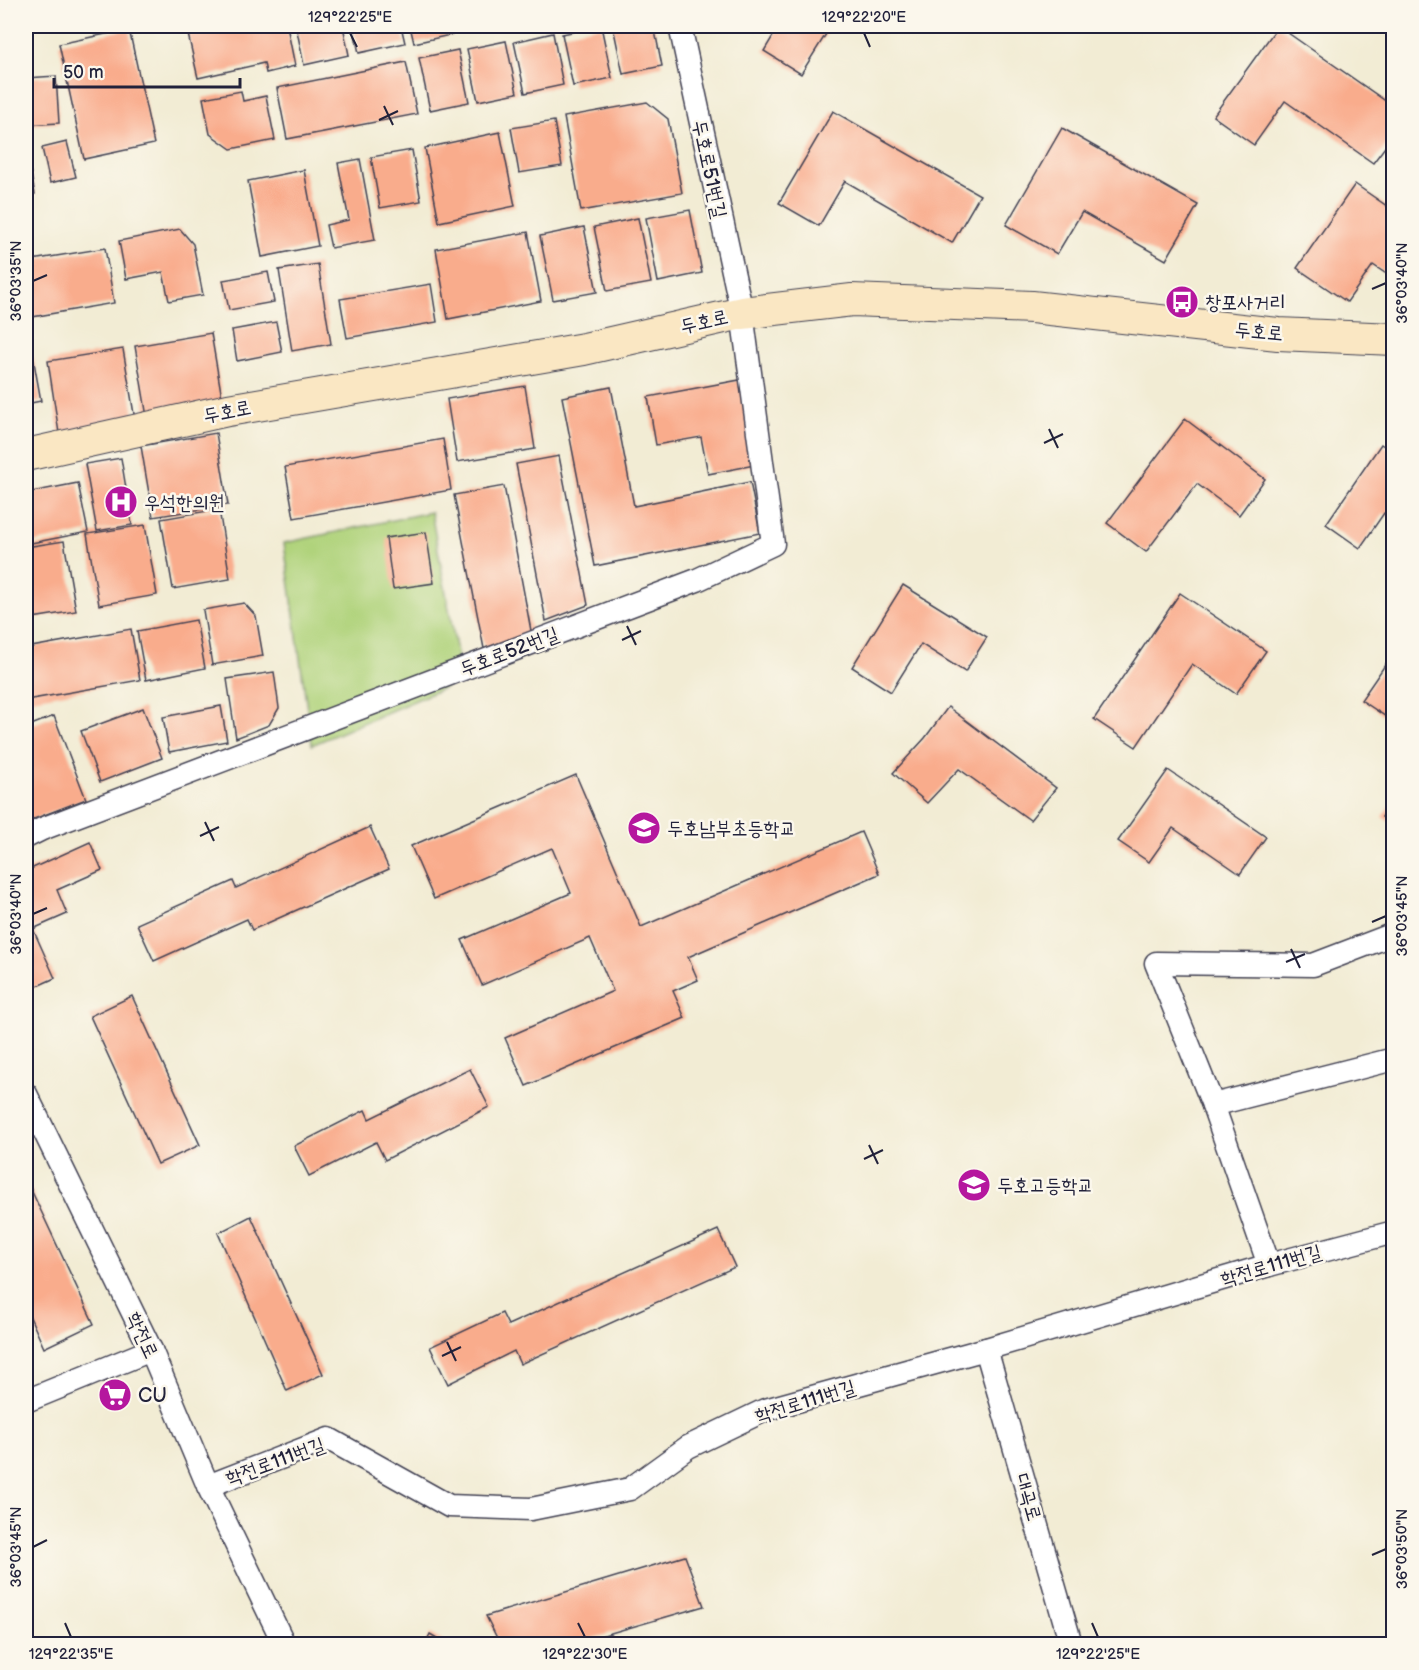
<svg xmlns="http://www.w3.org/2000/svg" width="1419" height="1670" font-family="'Balsamiq Sans','Poor Story',sans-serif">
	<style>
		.green { fill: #b0d37c; stroke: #697a5c; stroke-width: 1.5 }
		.building { fill: #f9ac8c }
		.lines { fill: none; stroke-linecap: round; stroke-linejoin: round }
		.street-casing { stroke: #414052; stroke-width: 25 }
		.secondary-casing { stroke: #414052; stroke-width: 34 }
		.street { stroke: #fff; stroke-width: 22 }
		.secondary { stroke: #fae7c3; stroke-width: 32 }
		.ticks { fill: none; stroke: #22223b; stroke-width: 2 }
		.labels { text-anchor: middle; stroke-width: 5; stroke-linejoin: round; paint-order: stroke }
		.street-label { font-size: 20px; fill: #22223b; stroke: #fbf7ec }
		.poi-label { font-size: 20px; fill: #22223b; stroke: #fbf7ec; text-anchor: start }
		.neatline { fill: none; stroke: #22223b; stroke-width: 2 }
		.ticks-label { font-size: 15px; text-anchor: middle; fill: #22223b }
	</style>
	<rect width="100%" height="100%" fill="#fbf7ec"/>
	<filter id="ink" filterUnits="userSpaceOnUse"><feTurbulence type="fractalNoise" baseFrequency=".0167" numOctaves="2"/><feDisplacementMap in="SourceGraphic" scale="12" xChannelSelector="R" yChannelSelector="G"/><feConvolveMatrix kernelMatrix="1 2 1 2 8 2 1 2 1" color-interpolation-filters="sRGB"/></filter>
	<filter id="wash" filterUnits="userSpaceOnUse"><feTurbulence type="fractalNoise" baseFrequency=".008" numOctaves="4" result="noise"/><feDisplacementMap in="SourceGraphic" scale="24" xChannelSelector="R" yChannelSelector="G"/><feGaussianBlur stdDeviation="1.35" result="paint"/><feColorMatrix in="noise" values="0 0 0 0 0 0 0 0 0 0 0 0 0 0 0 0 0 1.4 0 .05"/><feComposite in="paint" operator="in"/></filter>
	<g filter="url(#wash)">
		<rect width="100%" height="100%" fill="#f2ecd4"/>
		<polygon class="green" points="431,512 462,680 312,745 284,543"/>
		<g id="blocks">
			<g class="building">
				<polygon points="230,26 287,26 295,66 266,73 264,63 198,78 188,34"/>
				<polygon points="296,26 343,26 349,55 304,65"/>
				<polygon points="353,26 401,26 405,43 359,53"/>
				<polygon points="410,26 458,26 459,33 414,43"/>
				<polygon points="601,26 612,78 573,86 562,34"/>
				<polygon points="613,26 654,26 662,66 623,74"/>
				<polygon points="779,26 831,26 801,74 764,51"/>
				<polygon points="1278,26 1394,107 1394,135 1373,163 1285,101 1254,145 1213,116"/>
				<polygon points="129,29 154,144 84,159 59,44"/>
				<polygon points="553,33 563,85 525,93 514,42"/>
				<polygon points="506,41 517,93 478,101 467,49"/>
				<polygon points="458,50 469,102 430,110 419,58"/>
				<polygon points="406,62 417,114 287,139 277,88"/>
				<polygon points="56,76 59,123 26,125 26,78"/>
				<polygon points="241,91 243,101 266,96 275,140 231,149 210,134 203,98"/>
				<polygon points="647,102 668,119 682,193 581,211 564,117"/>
				<polygon points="833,111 980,195 952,243 845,181 819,226 779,203"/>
				<polygon points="554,121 562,166 519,173 511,128"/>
				<polygon points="1062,128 1198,205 1166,260 1082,212 1057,254 1006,225"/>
				<polygon points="500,132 515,206 439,222 425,148"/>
				<polygon points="67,142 76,177 50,183 42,148"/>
				<polygon points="26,150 35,194 26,196"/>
				<polygon points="412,150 421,201 380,208 371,157"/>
				<polygon points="360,159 375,240 331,248 326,225 349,220 338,163"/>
				<polygon points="304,170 318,246 262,257 248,181"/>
				<polygon points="1355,184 1394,211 1394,279 1373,265 1347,302 1297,268"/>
				<polygon points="690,210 702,273 658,282 646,218"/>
				<polygon points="638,218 651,283 607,291 594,227"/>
				<polygon points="584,227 597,292 553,300 540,236"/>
				<polygon points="180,229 193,244 203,295 169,301 163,272 126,279 119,241"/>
				<polygon points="528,232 541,301 448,319 436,249"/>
				<polygon points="105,248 114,303 26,318 26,261"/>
				<polygon points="318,264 331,344 292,351 279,270"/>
				<polygon points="268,272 274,302 229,310 223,280"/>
				<polygon points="431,284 437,322 347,338 340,299"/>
				<polygon points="276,322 282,352 237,361 232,330"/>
				<polygon points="211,333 223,404 147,417 135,346"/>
				<polygon points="123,349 135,420 59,433 48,361"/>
				<polygon points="33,357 41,401 26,404 26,358"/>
				<polygon points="745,379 760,464 708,474 701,437 656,445 648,397"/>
				<polygon points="525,386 535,449 457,462 447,399"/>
				<polygon points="611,387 634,506 750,482 760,533 595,566 562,397"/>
				<polygon points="1185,419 1265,479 1239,515 1197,484 1146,552 1107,523"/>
				<polygon points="216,433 228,505 153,517 141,446"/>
				<polygon points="443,439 451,490 294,518 285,467"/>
				<polygon points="1381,444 1394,453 1394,520 1384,513 1360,548 1326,524"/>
				<polygon points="559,456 588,605 546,621 516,464"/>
				<polygon points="121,458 132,525 97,531 85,464"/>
				<polygon points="78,483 88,532 26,544 26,493"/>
				<polygon points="504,486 532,636 485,654 454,495"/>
				<polygon points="219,509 230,579 173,589 161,519"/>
				<polygon points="145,525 157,595 99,605 87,534"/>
				<polygon points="426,532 434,583 393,589 386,538"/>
				<polygon points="64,541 76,611 26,619 26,547"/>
				<polygon points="903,585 987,637 965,672 921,644 891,692 852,667"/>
				<polygon points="1180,593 1266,651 1236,694 1192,664 1136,747 1094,719"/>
				<polygon points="244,603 256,616 263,656 212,665 203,610"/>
				<polygon points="196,620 205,668 146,680 137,631"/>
				<polygon points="131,629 140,680 26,700 26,648"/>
				<polygon points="1394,652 1394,722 1361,700"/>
				<polygon points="274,672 279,708 269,725 236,738 227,679"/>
				<polygon points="221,706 227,741 169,752 163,717"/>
				<polygon points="948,707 1056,788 1030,820 959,769 927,803 893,773 925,738"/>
				<polygon points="143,708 162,758 100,782 81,731"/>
				<polygon points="54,716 86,799 26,822 26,727"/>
				<polygon points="1168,770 1266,837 1240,874 1173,828 1149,862 1118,841"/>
				<polygon points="576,775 641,927 861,832 879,874 688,957 698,980 673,991 685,1018 526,1086 505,1038 613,991 590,938 482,985 462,940 571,893 552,848 434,899 411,846"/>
				<polygon points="1394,799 1394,824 1382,817"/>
				<polygon points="370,827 389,869 252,930 247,919 154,961 137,924 233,881 236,888"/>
				<polygon points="90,842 102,870 57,890 67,914 33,929 55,978 26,991 26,871"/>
				<polygon points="132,996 200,1145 158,1164 90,1016"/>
				<polygon points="470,1069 489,1107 385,1160 376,1142 309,1176 294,1146 365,1110 369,1119"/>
				<polygon points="26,1179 94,1324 44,1348 26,1308"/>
				<polygon points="251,1216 323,1374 287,1391 218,1233"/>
				<polygon points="718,1230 735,1267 520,1364 514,1351 448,1384 430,1347 502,1313 508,1325"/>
				<polygon points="685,1556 704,1606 573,1644 500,1644 486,1616"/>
				<polygon points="430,1634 447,1644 425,1644"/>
			</g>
		</g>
	</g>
	<g filter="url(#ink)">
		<use href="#blocks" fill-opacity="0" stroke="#414052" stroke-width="1.5"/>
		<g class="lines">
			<defs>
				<g id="street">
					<polyline points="26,837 42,829 697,580 773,544 742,313 680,26"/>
					<polyline points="26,1094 151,1350 208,1486 284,1644"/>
					<polyline points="1213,1105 1394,1059"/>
					<polyline points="1269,1265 1213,1105 1156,963 1313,965 1394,934"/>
					<polyline points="986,1349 1071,1644"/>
					<polyline points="26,1401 151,1350"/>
					<polyline points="208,1486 329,1439 449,1506 531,1509 630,1489 688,1447 765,1410 986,1349 1269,1265 1394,1232"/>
				</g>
				<polyline id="secondary" points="26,455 228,410 584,349 742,313 852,300 1032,307 1278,334 1394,339"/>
			</defs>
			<use href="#street" class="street-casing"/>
			<use href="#secondary" class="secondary-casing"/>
			<use href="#street" class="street"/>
			<use href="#secondary" class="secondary"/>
		</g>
	</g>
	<path class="ticks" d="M350,33L357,47M864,33L870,47M384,106L393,125M379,120L398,111M33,281L47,275M1372,289L1386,283M1049,429L1058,448M1044,443L1063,434M627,626L636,645M622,640L641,631M205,822L214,841M200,836L219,827M33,914L47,908M1372,922L1386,916M1291,949L1300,968M1286,962L1305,954M869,1145L878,1164M864,1159L883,1150M447,1342L456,1361M442,1356L461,1347M33,1547L47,1540M1372,1555L1386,1549M65,1623L71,1637M578,1623L585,1637M1092,1623L1098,1637"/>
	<defs>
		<symbol id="bus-disc" viewBox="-11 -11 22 22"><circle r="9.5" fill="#b5179e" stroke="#fbf7ec"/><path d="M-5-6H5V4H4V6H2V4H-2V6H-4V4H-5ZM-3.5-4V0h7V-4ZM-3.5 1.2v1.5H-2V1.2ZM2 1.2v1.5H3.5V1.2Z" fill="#fff"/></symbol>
		<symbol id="hospital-disc" viewBox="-11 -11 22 22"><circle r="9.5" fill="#b5179e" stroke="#fbf7ec"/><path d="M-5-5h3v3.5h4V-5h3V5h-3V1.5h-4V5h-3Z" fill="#fff"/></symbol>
		<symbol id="school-disc" viewBox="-11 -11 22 22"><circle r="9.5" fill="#b5179e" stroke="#fbf7ec"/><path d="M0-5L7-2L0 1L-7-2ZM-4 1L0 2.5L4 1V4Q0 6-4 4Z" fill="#fff"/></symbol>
		<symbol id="supermarket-disc" viewBox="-11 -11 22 22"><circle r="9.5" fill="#b5179e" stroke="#fbf7ec"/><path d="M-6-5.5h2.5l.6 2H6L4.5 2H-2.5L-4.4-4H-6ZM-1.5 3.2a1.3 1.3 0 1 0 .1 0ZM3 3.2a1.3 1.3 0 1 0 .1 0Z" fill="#fff"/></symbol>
	</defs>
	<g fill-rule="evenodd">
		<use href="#bus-disc" x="1163" y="283" width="38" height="38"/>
		<use href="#hospital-disc" x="102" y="483" width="38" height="38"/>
		<use href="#school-disc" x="625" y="809" width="38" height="38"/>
		<use href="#school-disc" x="955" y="1166" width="38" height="38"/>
		<use href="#supermarket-disc" x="96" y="1376" width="38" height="38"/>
	</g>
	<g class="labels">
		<g class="street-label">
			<text transform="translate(710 169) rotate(78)" y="7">두호로51번길</text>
			<text transform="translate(704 321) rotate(-13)" y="7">두호로</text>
			<text transform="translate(1259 331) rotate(5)" y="7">두호로</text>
			<text transform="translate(227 411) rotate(-11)" y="7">두호로</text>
			<text transform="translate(509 651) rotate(-21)" y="7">두호로52번길</text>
			<text transform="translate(1271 1265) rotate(-16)" y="7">학전로111번길</text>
			<text transform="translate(143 1335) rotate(65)" y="7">학전로</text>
			<text transform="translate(805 1401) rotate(-17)" y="7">학전로111번길</text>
			<text transform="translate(275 1461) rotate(-20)" y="7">학전로111번길</text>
			<text transform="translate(1029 1497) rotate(74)" y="7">대곡로</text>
		</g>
		<g class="poi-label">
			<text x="1205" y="309">창포사거리</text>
			<text x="144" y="509">우석한의원</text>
			<text x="667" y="835">두호남부초등학교</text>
			<text x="997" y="1192">두호고등학교</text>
			<text x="138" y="1402">CU</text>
		</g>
	</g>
	<rect width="1419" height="1670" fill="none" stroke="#fbf7ec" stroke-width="66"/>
	<path d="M54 78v9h186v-9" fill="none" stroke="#22223b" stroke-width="3"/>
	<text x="63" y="78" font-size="18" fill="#22223b" stroke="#fbf7ec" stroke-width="4.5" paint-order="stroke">50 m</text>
	<rect x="33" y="33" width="1353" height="1604" class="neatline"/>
	<g class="ticks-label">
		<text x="350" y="22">129°22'25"E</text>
		<text x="864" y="22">129°22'20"E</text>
		<text transform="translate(16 281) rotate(-90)" y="5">36°03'35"N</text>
		<text transform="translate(1402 283) rotate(-90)" y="5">36°03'40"N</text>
		<text transform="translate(16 914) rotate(-90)" y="5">36°03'40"N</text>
		<text transform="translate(1402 916) rotate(-90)" y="5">36°03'45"N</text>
		<text transform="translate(16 1547) rotate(-90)" y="5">36°03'45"N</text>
		<text transform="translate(1402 1549) rotate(-90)" y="5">36°03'50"N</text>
		<text x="71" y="1659">129°22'35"E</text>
		<text x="585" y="1659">129°22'30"E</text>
		<text x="1098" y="1659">129°22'25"E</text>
	</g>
</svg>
